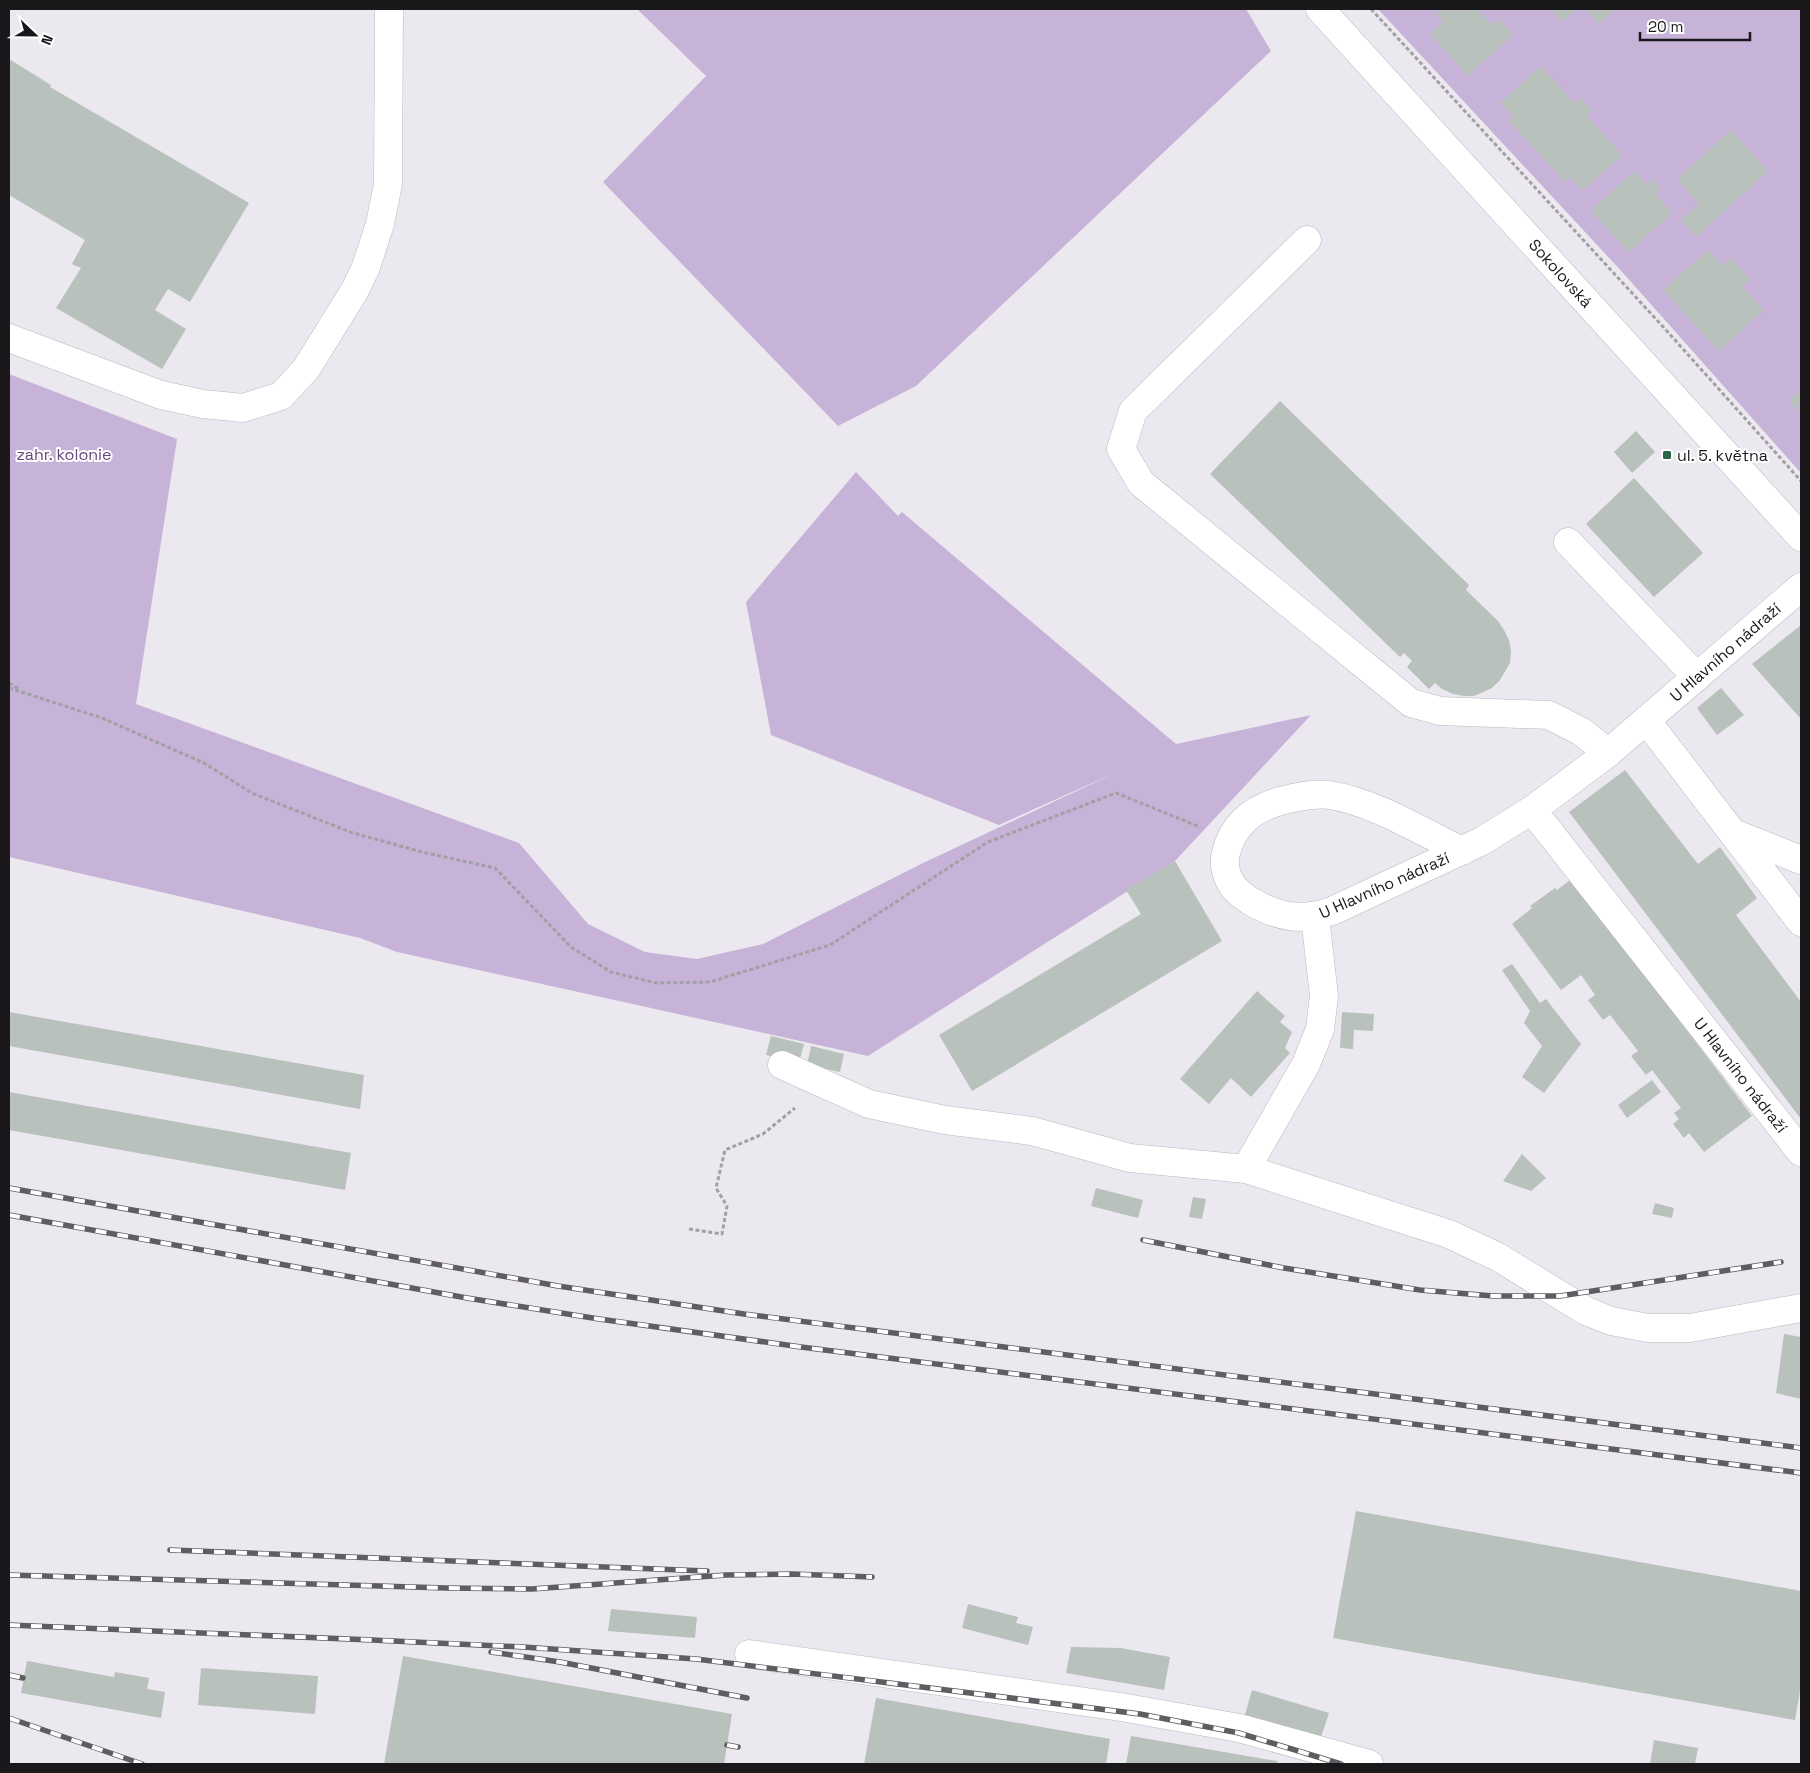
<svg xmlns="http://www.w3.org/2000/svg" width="1810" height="1773" font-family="'Space Grotesk',sans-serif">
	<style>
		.green { fill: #c7b3d7 }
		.building { fill: #b8c1bc }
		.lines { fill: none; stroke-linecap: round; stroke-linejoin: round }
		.minor-casing { stroke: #bbb7bf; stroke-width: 29 }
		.path { stroke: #a29fa5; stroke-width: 3; stroke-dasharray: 4 2.5; stroke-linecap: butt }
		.minor { stroke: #fff; stroke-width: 28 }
		.rail-casing { stroke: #605d62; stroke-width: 5.5 }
		.rail { stroke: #fff; stroke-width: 4; stroke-dasharray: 11; stroke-linecap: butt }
		.poi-dot { fill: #2b634b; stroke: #fff; stroke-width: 2 }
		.labels { text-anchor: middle; stroke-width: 4; stroke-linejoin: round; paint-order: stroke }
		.street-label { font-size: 16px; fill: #1a181b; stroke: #fff }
		.park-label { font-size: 16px; fill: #65457b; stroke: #fff }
		.poi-label { font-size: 16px; fill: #1a181b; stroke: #fff; text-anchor: start }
	</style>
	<rect width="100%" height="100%" fill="#ece8f0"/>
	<g class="green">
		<polygon points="637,9 1246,9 1271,51 916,386 838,426 603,182 706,76"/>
		<polygon points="1378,9 1801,9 1801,473 1624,274"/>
		<polygon points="9,374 177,439 136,704 519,843 588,924 645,952 697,959 763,944 923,863 1117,772 999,825 771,735 746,602 856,472 898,516 902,512 1176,744 1311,715 1175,861 868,1056 397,952 360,938 9,857"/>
	</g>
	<g class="building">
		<polygon points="1442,9 1477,9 1492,25 1499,19 1513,35 1468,76 1430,34 1443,22 1436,14"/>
		<polygon points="1550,9 1577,9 1562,22"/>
		<polygon points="1585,9 1616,9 1599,24"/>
		<polygon points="9,59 51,85 50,87 249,203 190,302 168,289 155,310 186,329 162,369 56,308 81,268 72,264 85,240 9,195"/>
		<polygon points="1541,66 1574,103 1580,98 1592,111 1587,116 1622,155 1583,190 1569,177 1565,182 1509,121 1513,117 1500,103"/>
		<polygon points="1731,130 1768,171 1696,237 1681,220 1699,204 1677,179"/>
		<polygon points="1634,171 1647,185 1653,179 1661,188 1655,194 1672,213 1629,252 1591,211"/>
		<polygon points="1708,250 1723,265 1731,258 1750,279 1742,286 1764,310 1719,351 1663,290"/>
		<polygon points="1801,390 1801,414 1789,401"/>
		<polygon points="1280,401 1469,585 1466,590 1498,621 1504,630 1509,640 1511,651 1510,663 1500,680 1492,688 1474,696 1464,696 1453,694 1442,689 1435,683 1429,689 1407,667 1412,661 1404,653 1400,657 1210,474"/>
		<polygon points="1636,431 1655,452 1632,473 1614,452"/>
		<polygon points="1634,478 1703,553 1654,597 1586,524"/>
		<polygon points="1801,625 1801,719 1752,664"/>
		<polygon points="1721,688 1744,715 1717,735 1697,708"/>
		<polygon points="1625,770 1698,864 1720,847 1757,898 1736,915 1801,1002 1801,1119 1569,812"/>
		<polygon points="1175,861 1222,941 972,1091 939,1035 1141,914 1126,890"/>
		<polygon points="1573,878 1622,945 1752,1116 1704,1152 1689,1133 1684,1138 1673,1124 1679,1119 1674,1113 1681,1108 1652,1070 1646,1075 1631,1056 1638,1051 1610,1015 1603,1020 1588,1000 1595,995 1581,975 1561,990 1512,924 1532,908 1530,906 1555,888 1557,890"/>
		<polygon points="1512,964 1540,1003 1546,999 1581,1044 1544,1093 1522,1077 1542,1046 1524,1023 1530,1011 1502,970"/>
		<polygon points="1257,991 1285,1016 1280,1022 1292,1032 1285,1048 1290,1053 1251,1097 1231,1078 1209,1104 1180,1079"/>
		<polygon points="9,1012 364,1075 360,1109 9,1046"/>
		<polygon points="1342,1012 1374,1014 1373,1031 1354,1030 1353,1049 1340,1048"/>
		<polygon points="771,1036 804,1044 799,1062 766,1055"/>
		<polygon points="811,1046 844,1054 840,1072 807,1065"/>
		<polygon points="1652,1080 1661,1092 1627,1118 1618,1105"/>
		<polygon points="9,1092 351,1153 345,1190 9,1130"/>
		<polygon points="1522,1154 1546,1178 1531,1191 1503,1181"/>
		<polygon points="1096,1188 1143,1200 1138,1218 1091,1206"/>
		<polygon points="1193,1197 1206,1199 1202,1219 1189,1217"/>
		<polygon points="1655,1203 1674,1208 1672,1218 1652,1214"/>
		<polygon points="1784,1334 1801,1337 1801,1399 1776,1393"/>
		<polygon points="1356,1511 1801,1591 1801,1685 1795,1720 1333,1638"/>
		<polygon points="968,1604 1018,1617 1016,1623 1033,1627 1028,1645 962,1628"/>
		<polygon points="611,1609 697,1617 695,1638 608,1631"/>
		<polygon points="1071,1647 1121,1648 1170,1657 1164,1690 1066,1673"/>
		<polygon points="403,1656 732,1714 724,1764 384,1764"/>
		<polygon points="27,1661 114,1677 115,1672 149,1678 147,1689 165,1692 161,1718 21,1693"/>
		<polygon points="201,1668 318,1676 315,1714 198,1705"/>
		<polygon points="1252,1690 1329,1713 1321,1737 1245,1715"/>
		<polygon points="876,1698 1110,1739 1106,1764 864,1764"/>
		<polygon points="1131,1736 1277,1761 1277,1764 1126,1764"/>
		<polygon points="1654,1740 1698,1748 1695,1764 1650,1764"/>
	</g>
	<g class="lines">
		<defs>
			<g id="minor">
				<polyline points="1320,9 1801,537"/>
				<polyline points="1307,240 1133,411 1121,449 1141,483 1411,703 1440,711 1549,715 1582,732 1608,753"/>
				<polyline points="9,338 161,395 203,404 243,408 281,396 306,369 355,290 366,267 380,224 388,184 389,9"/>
				<polyline points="1568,542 1697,677"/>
				<polyline points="1646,720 1801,922"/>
				<polyline points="1532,810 1801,1152"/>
				<polyline points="1733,833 1801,860"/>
				<path d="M1462,851C1423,832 1372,801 1329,795C1313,793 1296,797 1280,801C1253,809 1233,824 1226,853C1223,863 1226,876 1232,885C1237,893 1245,897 1252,902C1280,918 1302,921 1332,911L1482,841L1532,810L1608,753L1801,587"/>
				<polyline points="782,1065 869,1104 945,1120 1032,1131 1130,1158 1246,1169 1449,1234 1498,1257 1586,1311 1611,1321 1648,1328 1690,1328 1801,1308"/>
				<polyline points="1246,1169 1306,1064 1320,1029 1324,996 1315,916"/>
				<polyline points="749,1654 1121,1707 1239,1728 1369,1764"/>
			</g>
		</defs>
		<use href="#minor" class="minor-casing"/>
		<g class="path">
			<polyline points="1371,9 1666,330 1801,481"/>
			<polyline points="9,683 19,689"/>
			<polyline points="9,688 102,718 204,763 252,793 350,832 422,852 495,868 571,947 611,972 656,983 710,982 830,945 988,842 1116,793 1200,827"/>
			<polyline points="689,1229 722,1234 727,1206 716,1188 725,1150 763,1134 795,1108"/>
		</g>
		<use href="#minor" class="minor"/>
		<defs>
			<g id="rail">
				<polyline points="9,1188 558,1286 744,1314 1801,1448"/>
				<polyline points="9,1215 467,1298 599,1319 801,1347 1801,1473"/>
				<polyline points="1143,1240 1284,1268 1420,1290 1493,1296 1560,1296 1781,1262"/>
				<polyline points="170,1550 707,1571"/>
				<polyline points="9,1575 446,1588 532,1589 726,1575 792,1574 872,1577"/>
				<polyline points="9,1625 372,1640 523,1647 696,1659 1140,1714 1239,1733 1341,1764"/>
				<polyline points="491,1652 560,1662 747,1698"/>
				<polyline points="9,1675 23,1678"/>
				<polyline points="9,1718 142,1764"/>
				<polyline points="727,1745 738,1747"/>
			</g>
		</defs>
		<use href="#rail" class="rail-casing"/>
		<use href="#rail" class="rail"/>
	</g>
	<rect class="poi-dot" x="1662" y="450" width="10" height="10" rx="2.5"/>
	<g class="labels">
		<g class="street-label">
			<text transform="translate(1561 273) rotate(48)" y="6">Sokolovská</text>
			<text transform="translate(1725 652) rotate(-41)" y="6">U Hlavního nádraží</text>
			<text transform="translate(1384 885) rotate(-24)" y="6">U Hlavního nádraží</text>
			<text transform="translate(1741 1075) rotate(52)" y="6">U Hlavního nádraží</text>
		</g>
		<g class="park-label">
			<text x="64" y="460">zahr. kolonie</text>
		</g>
		<g class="poi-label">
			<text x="1677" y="461">ul. 5. května</text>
		</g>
	</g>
	<rect width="1810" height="1773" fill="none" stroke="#1a181b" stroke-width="20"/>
	<g transform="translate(35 35) rotate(112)" stroke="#ffffff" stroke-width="4" paint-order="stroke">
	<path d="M0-4L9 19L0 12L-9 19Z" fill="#1a181b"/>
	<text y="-8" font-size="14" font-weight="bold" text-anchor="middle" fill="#1a181b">N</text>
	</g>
	<path d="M1640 32v8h110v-8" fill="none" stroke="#1a181b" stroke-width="2.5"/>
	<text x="1648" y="32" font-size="15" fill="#1a181b" stroke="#ffffff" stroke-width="4" paint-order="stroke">20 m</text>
</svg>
